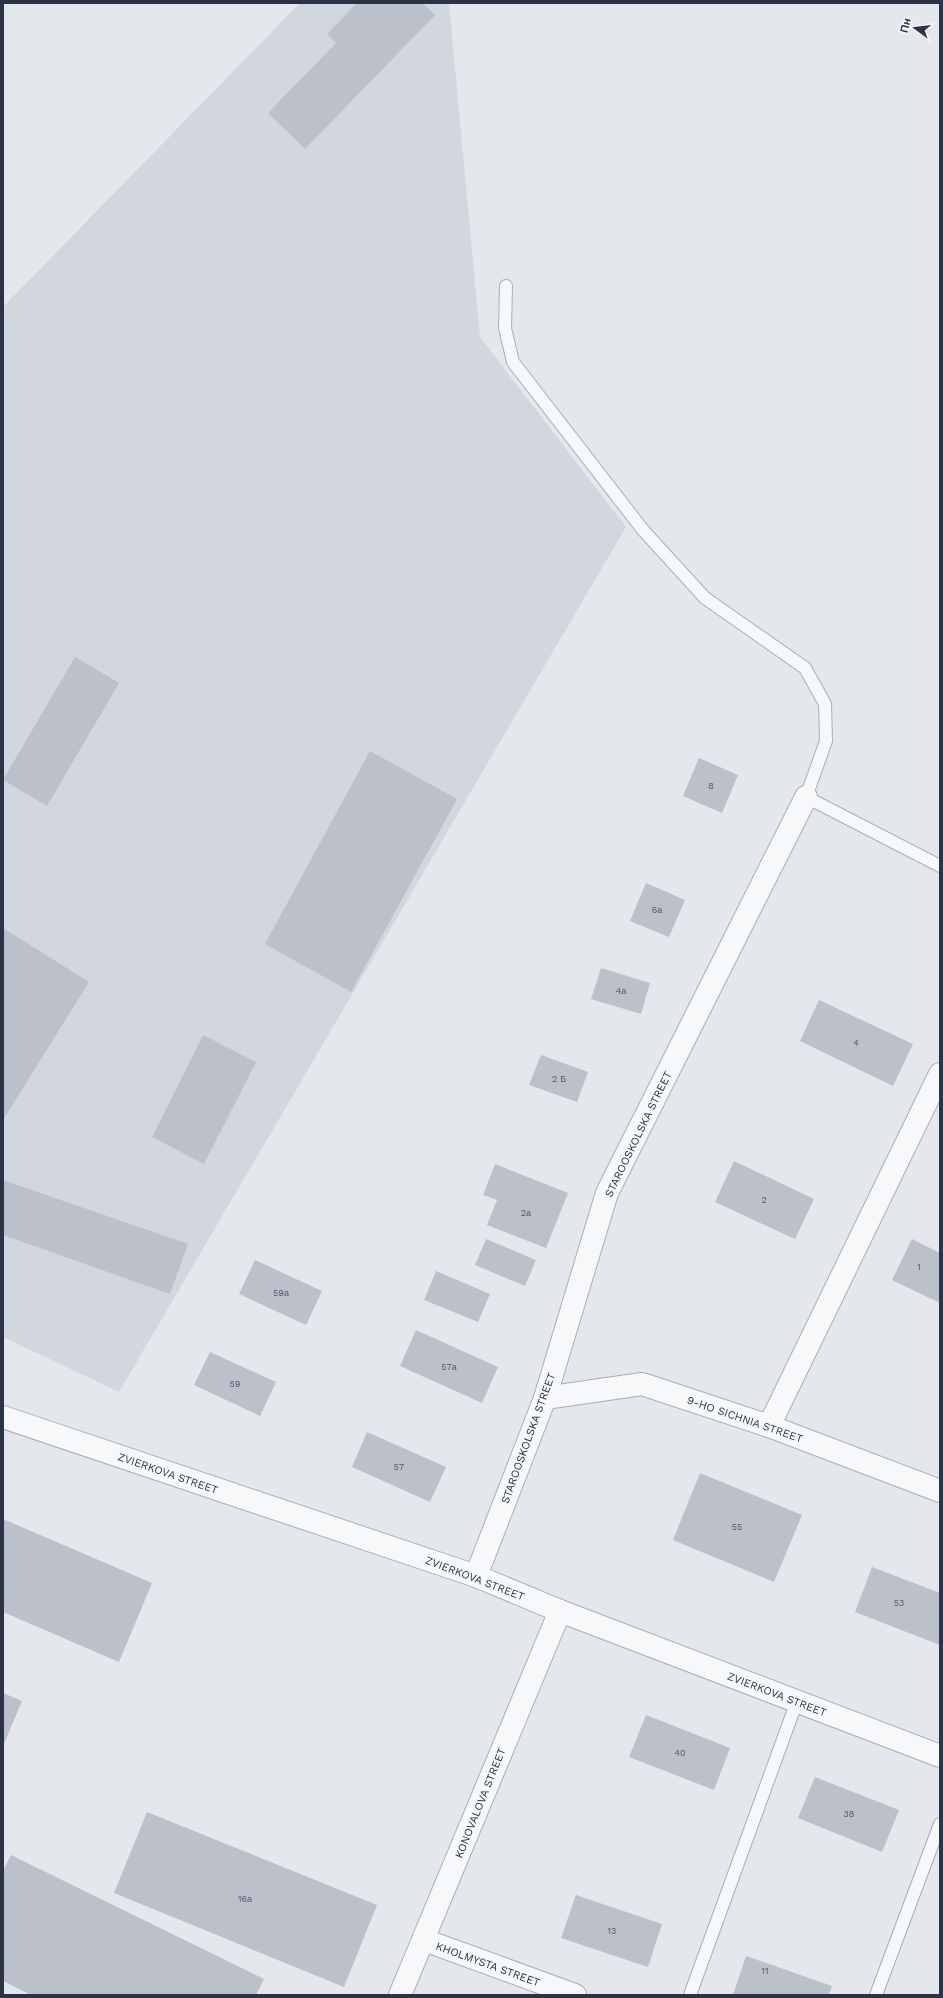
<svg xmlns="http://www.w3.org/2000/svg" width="943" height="1998" font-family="'Work Sans',sans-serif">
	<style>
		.built { fill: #d2d6de }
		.building { fill: #bbc0ca }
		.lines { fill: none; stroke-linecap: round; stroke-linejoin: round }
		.service-casing { stroke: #a9aeb7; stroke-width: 14 }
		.minor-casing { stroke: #a9aeb7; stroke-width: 24 }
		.tertiary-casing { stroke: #a9aeb7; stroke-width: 24 }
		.service { stroke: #f7f8fa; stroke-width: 12 }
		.minor { stroke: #f7f8fa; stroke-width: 22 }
		.tertiary { stroke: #f7f8fa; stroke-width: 22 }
		.labels { text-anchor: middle; stroke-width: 3.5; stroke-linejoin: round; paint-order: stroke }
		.number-label { font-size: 9px; fill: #4f5766 }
		.street-label { font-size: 11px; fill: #2b3445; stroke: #f4f6f9 }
	</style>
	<rect width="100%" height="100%" fill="#e4e7ec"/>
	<polygon class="built" points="300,3 449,3 480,337 626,527 119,1392 3,1337 3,307"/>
	<g class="building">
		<polygon points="357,3 422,3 435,15 305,149 268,113 336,43 327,34"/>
		<polygon points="75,657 119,683 47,806 3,780"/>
		<polygon points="370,751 457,799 351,992 265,944"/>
		<polygon points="699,758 738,775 722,813 683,796"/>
		<polygon points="646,883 685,900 669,937 630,921"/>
		<polygon points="3,928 89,982 3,1120"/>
		<polygon points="601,968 650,983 641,1014 591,999"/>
		<polygon points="819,1000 913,1044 893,1086 800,1041"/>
		<polygon points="203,1035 256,1062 204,1164 152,1137"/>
		<polygon points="541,1055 588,1072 577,1102 529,1085"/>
		<polygon points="734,1161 814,1199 795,1239 715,1202"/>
		<polygon points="495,1164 568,1193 546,1248 487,1225 497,1200 483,1195"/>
		<polygon points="3,1180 188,1244 170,1294 3,1235"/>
		<polygon points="486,1239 536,1260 525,1286 475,1265"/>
		<polygon points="912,1239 940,1253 940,1303 892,1280"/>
		<polygon points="255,1260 322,1291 306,1325 239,1294"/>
		<polygon points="436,1271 490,1294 478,1322 424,1300"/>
		<polygon points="416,1330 498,1367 482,1403 400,1366"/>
		<polygon points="210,1352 276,1382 260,1416 194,1385"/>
		<polygon points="367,1432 446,1467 430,1502 352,1467"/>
		<polygon points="700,1473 802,1515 774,1582 673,1540"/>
		<polygon points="3,1519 152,1583 119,1662 3,1612"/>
		<polygon points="872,1567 940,1593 940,1645 855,1612"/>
		<polygon points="3,1693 22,1701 3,1746"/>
		<polygon points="646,1715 730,1748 714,1790 629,1757"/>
		<polygon points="815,1777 899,1810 882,1852 798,1818"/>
		<polygon points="147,1812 377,1905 344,1987 114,1893"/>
		<polygon points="11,1855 264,1979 256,1995 31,1995 3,1981 3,1871"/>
		<polygon points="576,1895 662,1924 648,1967 561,1938"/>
		<polygon points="746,1956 832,1986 829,1995 733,1995"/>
	</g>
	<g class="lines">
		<defs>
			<g id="service">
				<polyline points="506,286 505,328 513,362 643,530 705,598 805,668 825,704 826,741 806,797 940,866"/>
				<polyline points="690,1995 797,1701"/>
				<polyline points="876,1995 940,1824"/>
			</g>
			<g id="minor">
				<polyline points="545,1398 642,1384 769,1426 940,1491"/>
				<polyline points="769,1426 940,1074"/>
				<polyline points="476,1576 545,1398 607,1193 806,797"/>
				<polyline points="424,1940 575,1995"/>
				<polyline points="400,1995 560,1611"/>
			</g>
			<polyline id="tertiary" points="3,1417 476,1576 560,1611 940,1756"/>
		</defs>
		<use href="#service" class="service-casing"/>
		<use href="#minor" class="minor-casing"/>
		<use href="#tertiary" class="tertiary-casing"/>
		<use href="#service" class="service"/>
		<use href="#minor" class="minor"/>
		<use href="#tertiary" class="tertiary"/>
	</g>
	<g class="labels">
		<g class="number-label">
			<text x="711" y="789">8</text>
			<text x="657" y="913">6а</text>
			<text x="621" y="994">4а</text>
			<text x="856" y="1046">4</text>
			<text x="559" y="1082">2 Б</text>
			<text x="764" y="1203">2</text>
			<text x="526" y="1216">2а</text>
			<text x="919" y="1270">1</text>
			<text x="281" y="1296">59а</text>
			<text x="449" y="1370">57а</text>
			<text x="235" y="1387">59</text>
			<text x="399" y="1470">57</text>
			<text x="737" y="1530">55</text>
			<text x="899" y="1606">53</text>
			<text x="680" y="1756">40</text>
			<text x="849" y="1817">38</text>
			<text x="245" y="1902">16а</text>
			<text x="612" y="1934">13</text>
			<text x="765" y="1974">11</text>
		</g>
		<g class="street-label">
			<text transform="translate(638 1134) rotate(-64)" y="4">STAROOSKOLSKA STREET</text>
			<text transform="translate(745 1419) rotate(19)" y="4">9-HO SICHNIA STREET</text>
			<text transform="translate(528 1438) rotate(-70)" y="4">STAROOSKOLSKA STREET</text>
			<text transform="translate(168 1473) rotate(19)" y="4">ZVIERKOVA STREET</text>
			<text transform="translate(475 1578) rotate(21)" y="4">ZVIERKOVA STREET</text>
			<text transform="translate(777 1694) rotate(21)" y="4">ZVIERKOVA STREET</text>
			<text transform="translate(480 1803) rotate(-68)" y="4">KONOVALOVA STREET</text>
			<text transform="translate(488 1964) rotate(20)" y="4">KHOLMYSTA STREET</text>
		</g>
	</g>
	<rect width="943" height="1998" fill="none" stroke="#2b3445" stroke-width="8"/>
	<g transform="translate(915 28) rotate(285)" stroke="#f4f6f9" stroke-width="3" paint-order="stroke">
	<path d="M0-3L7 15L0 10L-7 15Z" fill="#2b3445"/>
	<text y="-6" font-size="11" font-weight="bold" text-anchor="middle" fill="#2b3445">Пн</text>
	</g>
</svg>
